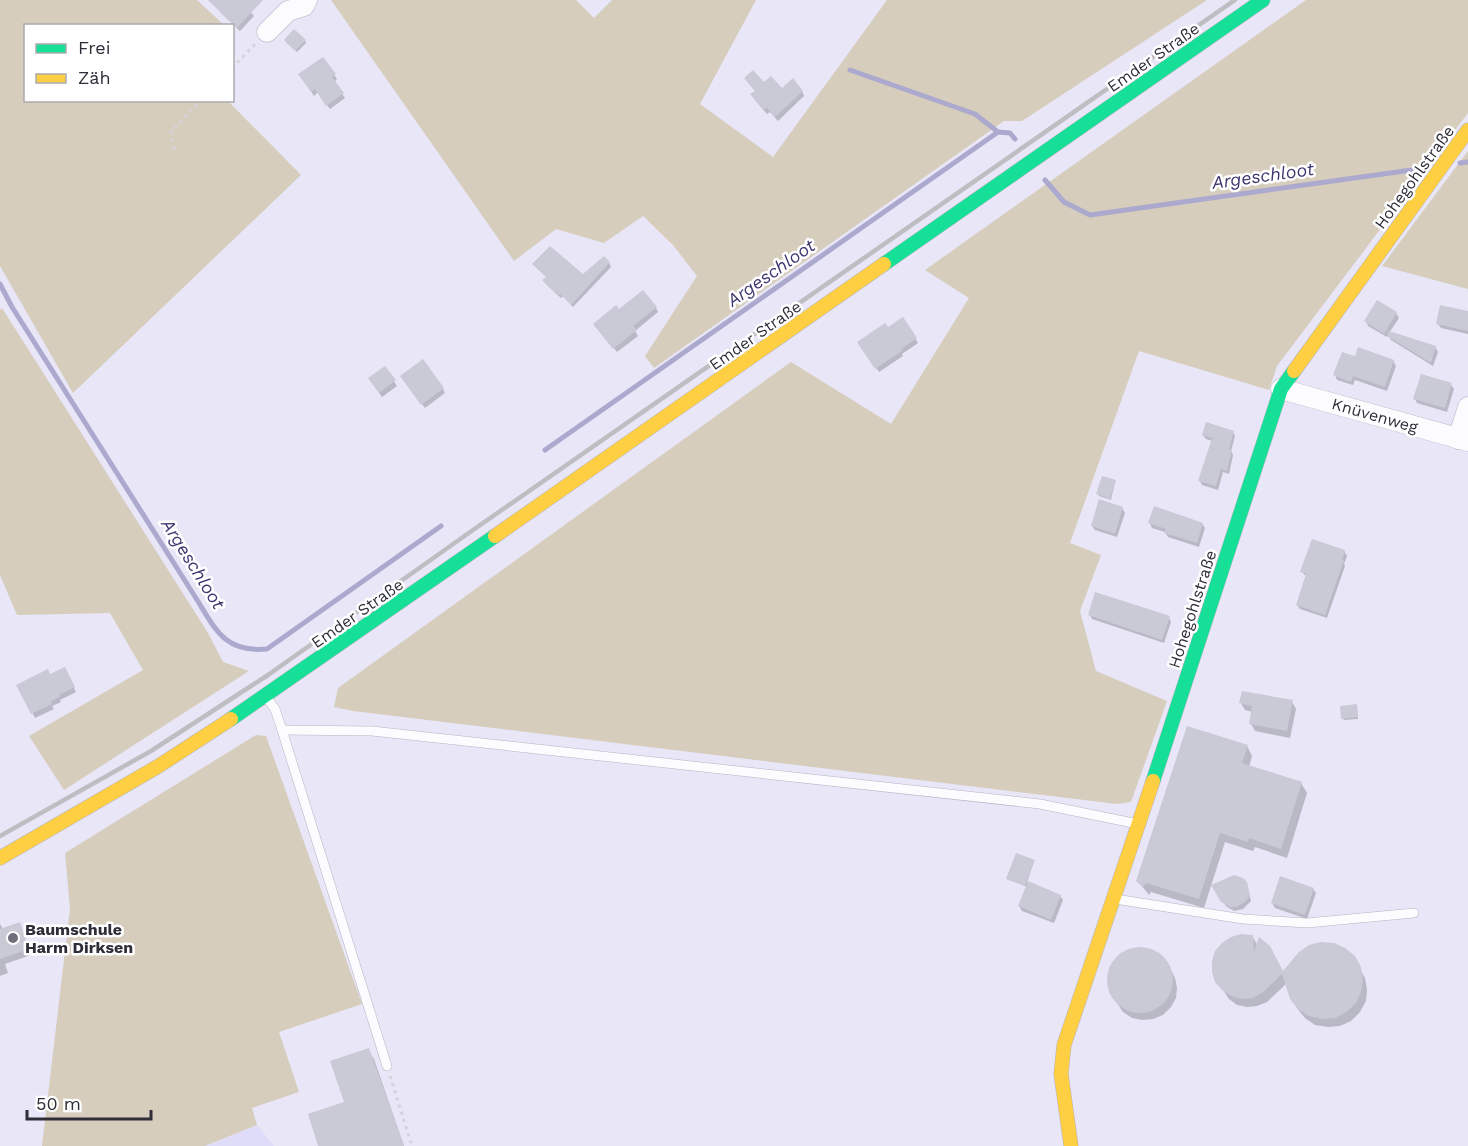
<svg xmlns="http://www.w3.org/2000/svg" width="1468" height="1146" font-family="'Work Sans',sans-serif">
	<style>
		.built { fill: #dedcf8 }
		.green { fill: #d6cdbd }
		.shadow { fill: #0003 }
		.lines { fill: none; stroke-linecap: round; stroke-linejoin: round }
		.stream { stroke: #aca9cf; stroke-width: 5 }
		.building { fill: #cac9d6 }
		.lane-casing { stroke: #b5b4c1; stroke-width: 10 }
		.street-casing { stroke: #b5b4c1; stroke-width: 21 }
		.fast-casing { stroke: #b5b4c1; stroke-width: 15 }
		.slow-casing { stroke: #b5b4c1; stroke-width: 15 }
		.path { stroke: #d4d3d8; stroke-width: 3; stroke-dasharray: 3 4.5; stroke-linecap: butt }
		.lane { stroke: #fcfbfe; stroke-width: 9 }
		.street { stroke: #fcfbfe; stroke-width: 20 }
		.fast { stroke: #16e098; stroke-width: 14 }
		.slow { stroke: #ffcf43; stroke-width: 14 }
		.rail { stroke: #bebec2; stroke-width: 4.5 }
		.poi-dot { fill: #6f6e7b; stroke: #fff; stroke-width: 2 }
		.labels { text-anchor: middle; stroke-width: 5; stroke-linejoin: round; paint-order: stroke }
		.street-label { font-size: 16px; fill: #2e2d38; stroke: #fff }
		.poi-label { font-size: 16px; font-weight: bold; fill: #2e2d38; stroke: #fff; text-anchor: start }
		.water-label { font-size: 18px; font-style: italic; fill: #3f3570; stroke: #fff }
	</style>
	<rect width="100%" height="100%" fill="#e8e6f7"/>
	<polygon class="built" points="257,1125 274,1146 207,1146"/>
	<g class="green">
		<polygon points="0,0 197,0 224,25 26,26 26,100 228,101 301,175 73,393 0,266"/>
		<polygon points="331,0 576,0 594,18 612,0 756,0 700,104 773,157 887,0 1207,0 1022,121 1004,121 654,368 645,356 697,276 673,245 643,216 604,243 556,229 514,261"/>
		<polygon points="1306,0 1468,0 1468,113 1277,366 1269,390 1139,351 1070,543 1101,555 1080,611 1096,671 1167,701 1131,802 1117,804 353,711 334,707 338,688 791,362 891,424 969,298 925,270"/>
		<polygon points="1468,151 1468,289 1382,266"/>
		<polygon points="2,308 208,633 223,662 249,671 64,790 29,736 143,670 110,613 17,615 0,575 0,310"/>
		<polygon points="256,735 266,736 362,1004 279,1032 299,1092 252,1108 257,1125 205,1146 42,1146 70,909 65,853"/>
	</g>
	<g class="shadow">
		<polygon points="219,0 240,0 254,16 240,31 219,11"/>
		<polygon points="305,41 306,43 297,52 286,42"/>
		<polygon points="323,59 337,79 334,82 345,98 330,109 318,92 314,96 303,79"/>
		<polygon points="745,79 782,91 802,91 804,96 778,121 770,112 767,114 754,99 756,92"/>
		<polygon points="609,263 611,267 573,307 563,296 561,298 546,284 583,276"/>
		<polygon points="656,308 658,312 635,331 638,336 617,352 598,328 619,311"/>
		<polygon points="1396,313 1399,318 1389,333 1435,347 1438,352 1433,366 1391,340 1388,335 1387,337 1368,326 1366,321"/>
		<polygon points="1468,313 1468,334 1441,328 1438,324"/>
		<polygon points="903,319 918,343 902,354 903,356 879,372 859,342 887,329"/>
		<polygon points="1356,358 1393,361 1396,366 1387,391 1355,380 1353,385 1337,380 1335,375"/>
		<polygon points="385,368 397,386 382,397 372,383"/>
		<polygon points="405,380 443,389 445,393 425,408"/>
		<polygon points="1451,385 1454,389 1447,412 1417,403 1415,399"/>
		<polygon points="1233,432 1235,436 1231,451 1233,455 1229,474 1223,472 1218,490 1202,485 1200,481 1212,441 1206,439 1203,435"/>
		<polygon points="1115,482 1111,500 1099,496 1098,494"/>
		<polygon points="1122,508 1125,513 1117,537 1095,530 1092,526"/>
		<polygon points="1150,523 1202,524 1205,528 1199,547 1168,537 1165,532 1152,528"/>
		<polygon points="1344,551 1347,556 1344,564 1345,566 1327,618 1300,609 1297,605 1307,577 1302,572"/>
		<polygon points="1090,615 1169,618 1171,622 1164,643 1092,619"/>
		<polygon points="64,669 76,692 60,700 61,702 52,706 54,709 35,718 18,686 50,676"/>
		<polygon points="1292,702 1296,709 1290,738 1255,731 1251,724 1253,712 1245,710 1241,703"/>
		<polygon points="1357,708 1358,719 1344,720 1343,719"/>
		<polygon points="1247,746 1252,756 1249,767 1301,783 1307,793 1287,858 1255,847 1253,851 1225,842 1204,908 1151,892 1149,895 1138,881"/>
		<polygon points="1034,861 1027,883 1060,896 1063,900 1054,923 1022,911 1019,906 1027,887 1008,879"/>
		<polygon points="1246,883 1251,901 1243,909 1234,911 1226,906 1213,886"/>
		<polygon points="1313,889 1316,893 1307,919 1275,908 1272,903"/>
		<polygon points="0,924 3,929 19,924 31,955 5,964 8,973 0,976"/>
		<polygon points="1252,936 1258,946 1283,973 1353,957 1365,978 1367,990 1366,1001 1360,1012 1351,1021 1340,1026 1328,1027 1315,1025 1305,1018 1297,1008 1287,983 1267,1002 1257,1006 1247,1007 1237,1005 1229,999 1217,981"/>
		<polygon points="1139,948 1149,949 1158,953 1166,960 1175,978 1177,988 1176,998 1171,1007 1163,1015 1153,1019 1142,1020 1132,1018 1123,1012 1111,994 1108,984 1109,973 1113,963 1120,955 1129,950"/>
		<polygon points="368,1050 374,1059 404,1146 320,1146 346,1103"/>
	</g>
	<g class="lines">
		<g class="stream">
			<polyline points="850,70 975,114 998,132"/>
			<polyline points="1460,163 1468,162"/>
			<polyline points="1045,180 1064,202 1090,215 1426,168"/>
			<path d="M0,284L12,307L194,595C215,628 223,653 267,649L441,526"/>
			<polyline points="545,450 998,132 1010,133 1015,139"/>
		</g>
	</g>
	<g class="building">
		<polygon points="208,0 263,0 237,28"/>
		<polygon points="294,29 306,40 295,51 284,40"/>
		<polygon points="323,57 336,74 332,77 344,93 326,106 315,89 311,92 298,74"/>
		<polygon points="753,70 764,82 771,76 782,88 793,78 803,91 775,117 767,108 764,110 750,94 755,91 744,78"/>
		<polygon points="550,246 583,274 604,256 610,262 571,305 560,294 558,296 542,280 546,277 532,264"/>
		<polygon points="643,290 657,307 633,326 637,330 613,349 593,324 616,305 619,309"/>
		<polygon points="1377,300 1397,312 1384,334 1364,321"/>
		<polygon points="1440,305 1468,311 1468,331 1436,324"/>
		<polygon points="903,317 917,338 901,349 902,351 875,369 857,342 885,323 888,327"/>
		<polygon points="1389,331 1436,346 1431,363 1387,336"/>
		<polygon points="1358,347 1394,360 1385,387 1353,376 1351,382 1333,375 1342,352 1355,356"/>
		<polygon points="423,359 444,388 421,405 400,376"/>
		<polygon points="385,366 396,380 379,393 368,378"/>
		<polygon points="1421,374 1452,383 1445,408 1413,399"/>
		<polygon points="1206,422 1234,431 1229,449 1232,450 1227,471 1221,469 1216,486 1198,481 1212,438 1202,435"/>
		<polygon points="1102,476 1116,480 1110,499 1096,494"/>
		<polygon points="1099,499 1123,507 1115,534 1091,526"/>
		<polygon points="1154,506 1203,523 1197,543 1164,533 1166,529 1148,523"/>
		<polygon points="1312,539 1345,550 1342,560 1344,560 1325,615 1296,605 1306,574 1300,572"/>
		<polygon points="1095,592 1170,616 1162,640 1088,615"/>
		<polygon points="65,667 75,687 59,695 60,697 51,701 52,704 31,714 16,685 48,669 50,674"/>
		<polygon points="1242,691 1293,700 1287,731 1249,724 1252,706 1239,703"/>
		<polygon points="1357,704 1358,717 1341,719 1340,706"/>
		<polygon points="1187,726 1248,745 1242,763 1302,782 1281,849 1249,838 1248,842 1220,833 1199,899 1146,883 1143,887 1136,881"/>
		<polygon points="1016,853 1035,860 1025,886 1006,879"/>
		<polygon points="1234,875 1243,878 1247,882 1250,896 1245,902 1236,907 1230,907 1221,902 1211,885"/>
		<polygon points="1280,876 1314,888 1305,915 1271,903"/>
		<polygon points="1028,881 1061,895 1051,920 1018,906"/>
		<polygon points="20,922 29,949 0,959 0,929"/>
		<polygon points="1241,934 1253,935 1254,952 1259,937 1270,946 1283,971 1299,952 1309,945 1321,942 1334,943 1345,948 1355,956 1361,967 1363,980 1361,992 1356,1003 1346,1012 1335,1018 1322,1019 1309,1016 1298,1009 1290,999 1282,974 1262,993 1252,998 1241,999 1231,996 1222,990 1215,982 1212,972 1212,961 1215,951 1222,943 1231,937"/>
		<circle cx="1140" cy="980" r="33"/>
		<polygon points="369,1048 404,1146 318,1146 308,1114 344,1102 330,1061"/>
	</g>
	<g class="lines">
		<defs>
			<g id="lane">
				<polyline points="269,701 275,709 282,730 387,1066"/>
				<polyline points="282,730 372,731 1040,804 1138,824"/>
				<polyline points="1115,899 1243,919 1307,923 1414,913"/>
			</g>
			<g id="street">
				<polyline points="267,32 288,11 304,6 307,0"/>
				<polyline points="1281,389 1468,441"/>
				<polyline points="1458,439 1468,407"/>
			</g>
			<g id="fast">
				<polyline points="884,264 1263,0"/>
				<polyline points="231,719 495,536"/>
				<polyline points="1153,781 1281,389 1294,371"/>
			</g>
			<g id="slow">
				<polyline points="1294,371 1468,130"/>
				<polyline points="495,536 884,264"/>
				<polyline points="0,858 157,767 231,719"/>
				<polyline points="1071,1146 1061,1074 1064,1045 1153,781"/>
			</g>
		</defs>
		<use href="#lane" class="lane-casing"/>
		<use href="#street" class="street-casing"/>
		<use href="#fast" class="fast-casing"/>
		<use href="#slow" class="slow-casing"/>
		<g class="path">
			<polyline points="232,68 255,44"/>
			<polyline points="174,149 171,132 201,100"/>
			<polyline points="390,1076 412,1146"/>
		</g>
		<use href="#lane" class="lane"/>
		<use href="#street" class="street"/>
		<use href="#fast" class="fast"/>
		<use href="#slow" class="slow"/>
		<polyline class="rail" points="0,836 151,751 268,675 473,530 1235,0"/>
	</g>
	<circle class="poi-dot" cx="13" cy="938" r="6"/>
	<g class="labels">
		<g class="street-label">
			<text transform="translate(1153 57) rotate(-35)" y="6">Emder Straße</text>
			<text transform="translate(1414 177) rotate(-54)" y="6">Hohegohlstraße</text>
			<text transform="translate(755 335) rotate(-35)" y="6">Emder Straße</text>
			<text transform="translate(1375 415) rotate(16)" y="6">Knüvenweg</text>
			<text transform="translate(1192 609) rotate(-72)" y="6">Hohegohlstraße</text>
			<text transform="translate(357 613) rotate(-35)" y="6">Emder Straße</text>
		</g>
		<g class="poi-label">
			<text x="25" y="935">Baumschule<tspan x="25" dy="18">Harm Dirksen</tspan></text>
		</g>
		<g class="water-label">
			<text transform="translate(1263 176) rotate(-8)" y="6">Argeschloot</text>
			<text transform="translate(771 273) rotate(-35)" y="6">Argeschloot</text>
			<text transform="translate(193 564) rotate(58)" y="6">Argeschloot</text>
		</g>
	</g>
	<rect x="24" y="24" width="210" height="78" fill="#ffffff" stroke="#ababaf" stroke-width="1.5"/>
	<rect x="36" y="44" width="30" height="9" fill="#16e098" stroke="#ababaf" stroke-width="1.5"/>
	<text x="78" y="54" font-size="18" fill="#2e2d38">Frei</text>
	<rect x="36" y="74" width="30" height="9" fill="#ffcf43" stroke="#ababaf" stroke-width="1.5"/>
	<text x="78" y="84" font-size="18" fill="#2e2d38">Zäh</text>
	<path d="M27 1110v9h124v-9" fill="none" stroke="#2e2d38" stroke-width="3"/>
	<text x="36" y="1110" font-size="18" fill="#2e2d38" stroke="#ffffff" stroke-width="4.5" paint-order="stroke">50 m</text>
</svg>
